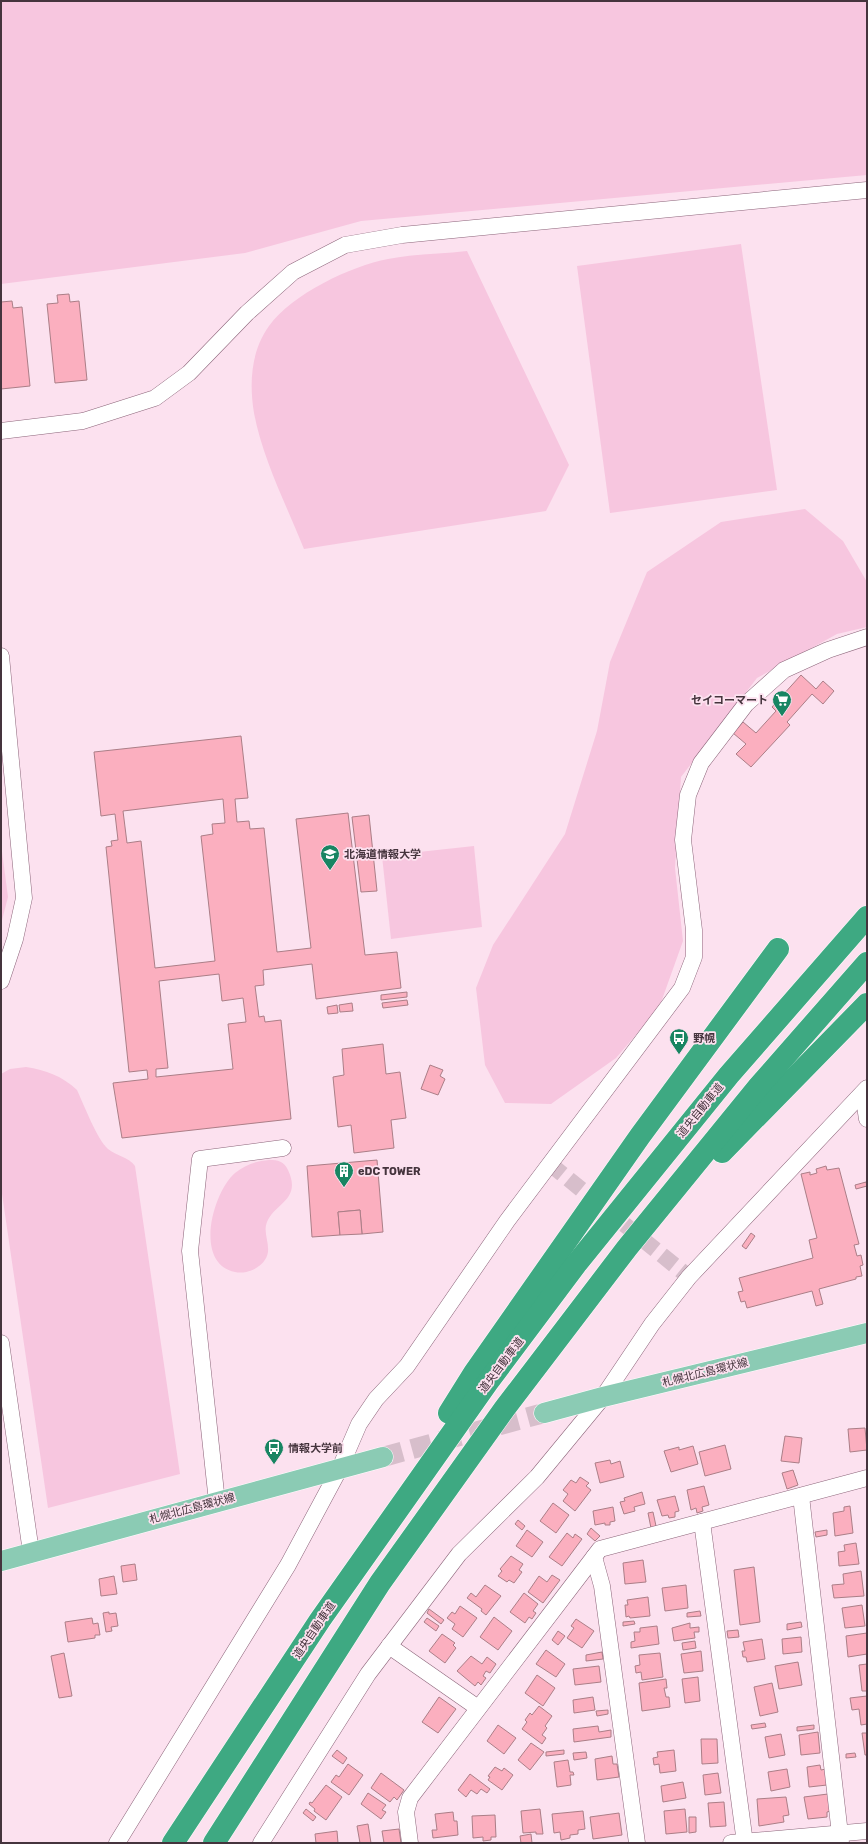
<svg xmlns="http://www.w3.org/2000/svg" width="868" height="1844" font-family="Rubik,'Noto Sans JP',sans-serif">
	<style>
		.green { fill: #f7c6df }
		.building { fill: #fbafbf; stroke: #ab7e87; fill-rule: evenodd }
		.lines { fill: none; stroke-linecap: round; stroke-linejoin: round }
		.minor-tunnel { stroke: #d7becb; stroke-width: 16; stroke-dasharray: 16 8; stroke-linecap: butt }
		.major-tunnel { stroke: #d7becb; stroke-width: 20; stroke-dasharray: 20 10; stroke-linecap: butt }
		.minor-casing { stroke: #8c657a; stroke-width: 17 }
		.major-casing { stroke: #fff; stroke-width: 21 }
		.highway-casing { stroke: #fff; stroke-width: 23 }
		.minor { stroke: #fff; stroke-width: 16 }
		.major { stroke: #8bcbb4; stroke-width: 20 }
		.highway { stroke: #3ea982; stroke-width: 22 }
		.labels { text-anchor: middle; stroke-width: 3.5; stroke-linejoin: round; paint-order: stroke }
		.poi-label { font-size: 11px; font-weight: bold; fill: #45343d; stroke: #fce1ef; text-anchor: start }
		.street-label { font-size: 11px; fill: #45343d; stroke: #fce1ef }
	</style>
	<rect width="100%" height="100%" fill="#fce1ef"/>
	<g class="green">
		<polygon points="1,1 867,1 867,175 361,221 245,253 1,284"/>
		<polygon points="741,244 777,490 610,513 577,266"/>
		<path d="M467,251L569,465L546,511L304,549C286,504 263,460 254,413C249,383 251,351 269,326C292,294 351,266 388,259C414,254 441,254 467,251Z"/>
		<polygon points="805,509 843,541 867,582 867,627 837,634 757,678 681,777 675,868 683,941 659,1008 616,1058 551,1104 505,1103 485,1065 476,988 493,945 565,834 597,731 610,662 647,572 721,522"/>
		<polygon points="1,844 8,897 1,924"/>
		<polygon points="474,846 482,927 391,939 382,856"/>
		<path d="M26,1067C46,1070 62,1076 77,1090C84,1105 97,1139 108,1149C116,1156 129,1157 135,1166L180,1474L48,1508L1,1187V1074L10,1069Z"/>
		<path d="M269,1160C278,1160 284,1161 288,1170C302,1200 275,1203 267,1222C263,1232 269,1241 268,1252C266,1266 248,1275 235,1272C193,1263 213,1192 235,1173C245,1165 256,1161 269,1160Z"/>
	</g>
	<g class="building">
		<polygon points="69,294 70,302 79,301 87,380 55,383 47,304 58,303 57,295"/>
		<polygon points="12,301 13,308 22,307 30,386 1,389 1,302"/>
		<polygon points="801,675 816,689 823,681 834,691 823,704 812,694 787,722 790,725 751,767 736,754 746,744 733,733 743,722 756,733 776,711 772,707"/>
		<path d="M241,736L248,798L235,799L237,822L249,821L250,829L264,828L277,952L311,948L296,819L348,813L365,955L397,952L401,988L316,999L312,964L263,970L264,985L255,986L259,1017L264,1016L265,1022L281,1020L291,1119L122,1138L113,1083L148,1079L147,1070L129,1072L106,847L112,846L111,841L118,840L115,814L101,816L94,752ZM223,799L225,823L212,824L213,834L201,836L215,961L155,968L141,841L127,843L123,811ZM219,974L222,1001L243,998L246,1022L228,1024L233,1069L156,1077V1069L168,1068L159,981Z"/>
		<polygon points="369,815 377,891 361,892 352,817"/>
		<polygon points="407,992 407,997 381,1000 381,995"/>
		<polygon points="407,1000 408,1005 383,1008 382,1003"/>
		<polygon points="352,1003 353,1011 340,1012 339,1005"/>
		<polygon points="337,1005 338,1013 328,1014 327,1007"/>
		<polygon points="383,1044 386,1074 400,1072 406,1118 391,1120 394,1148 354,1153 351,1125 338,1127 333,1077 344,1075 342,1049"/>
		<polygon points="430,1065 443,1070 440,1076 445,1079 438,1095 421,1089"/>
		<polygon points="377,1160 383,1232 362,1234 360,1210 338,1212 340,1235 312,1237 307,1166"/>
		<polygon points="826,1166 827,1170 839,1168 859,1244 854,1245 857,1256 861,1255 863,1265 860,1266 862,1276 856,1277 856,1279 819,1289 823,1304 816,1306 812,1291 747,1308 745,1301 741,1302 738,1292 743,1291 739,1278 813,1258 809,1240 817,1238 801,1174 810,1172 810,1175 817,1173 816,1169"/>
		<polygon points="866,1182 867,1186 856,1189 855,1185"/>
		<polygon points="360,1210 362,1234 340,1235 338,1212"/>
		<polygon points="751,1233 755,1236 746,1249 742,1246"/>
		<polygon points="865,1428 867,1450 850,1452 848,1429"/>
		<polygon points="785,1436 802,1438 799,1463 781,1461"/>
		<polygon points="725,1445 731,1469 705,1476 699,1452"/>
		<polygon points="693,1446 698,1464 671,1472 664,1451 679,1447 679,1450"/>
		<polygon points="610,1460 611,1464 620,1461 624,1477 600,1483 595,1463"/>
		<polygon points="793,1470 798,1485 787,1489 782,1473"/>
		<polygon points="580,1477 589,1483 586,1486 591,1490 575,1511 563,1501 568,1494 563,1490 571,1480 576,1483"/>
		<polygon points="704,1486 709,1505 702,1507 703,1511 697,1513 696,1508 691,1510 687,1490"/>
		<polygon points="642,1492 645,1504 634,1507 635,1511 624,1514 620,1502 625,1501 624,1498"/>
		<polygon points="675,1496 679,1511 675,1512 675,1517 669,1518 668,1515 662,1516 657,1500"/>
		<polygon points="553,1503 569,1515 556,1533 540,1521"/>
		<polygon points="850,1506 853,1533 835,1536 833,1513 844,1511 844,1507"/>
		<polygon points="613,1507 615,1521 610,1522 610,1525 605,1525 605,1523 595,1525 593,1511"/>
		<polygon points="653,1512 656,1526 651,1528 648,1513"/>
		<polygon points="518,1520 525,1526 522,1530 515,1524"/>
		<polygon points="591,1528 600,1536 595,1541 587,1534"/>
		<polygon points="527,1530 543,1542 532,1557 516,1546"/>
		<polygon points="827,1530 827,1535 816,1537 815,1532"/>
		<polygon points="567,1533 573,1538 575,1534 582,1539 562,1566 549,1557"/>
		<polygon points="856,1543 859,1564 839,1566 838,1552 845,1551 844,1545"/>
		<polygon points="511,1556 523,1564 519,1570 522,1572 514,1583 509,1580 507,1582 498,1576 502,1571 500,1569"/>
		<polygon points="643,1560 646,1582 625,1584 623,1563"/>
		<polygon points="135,1564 137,1580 123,1582 121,1566"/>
		<polygon points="754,1567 760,1622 740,1625 734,1570"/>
		<polygon points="861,1571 864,1596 834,1598 832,1585 844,1584 843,1574"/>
		<polygon points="552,1575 560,1580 543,1603 528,1592 539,1576 547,1582"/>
		<polygon points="114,1576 117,1594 101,1596 99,1579"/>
		<polygon points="485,1585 501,1596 486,1615 481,1611 482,1609 467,1598 471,1593 476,1597"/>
		<polygon points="686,1585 688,1608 665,1611 662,1588"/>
		<polygon points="524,1593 538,1604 533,1611 536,1613 532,1619 529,1617 525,1623 510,1612"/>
		<polygon points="648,1597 650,1616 630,1618 629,1616 626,1617 625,1605 628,1605 627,1600"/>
		<polygon points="862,1605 865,1626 845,1628 842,1608"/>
		<polygon points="460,1606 477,1618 463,1637 452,1629 455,1624 447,1618 452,1612 455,1614"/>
		<polygon points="429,1609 444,1620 441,1624 427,1613"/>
		<polygon points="700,1611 701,1616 687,1617 687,1613"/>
		<polygon points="109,1612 109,1614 116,1613 118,1626 111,1627 112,1631 106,1632 103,1613"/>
		<polygon points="494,1617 512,1631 498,1650 480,1637"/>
		<polygon points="92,1618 93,1624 98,1623 100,1635 95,1635 95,1638 68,1642 65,1622"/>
		<polygon points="427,1618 439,1626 436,1631 424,1622"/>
		<polygon points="576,1619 594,1631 582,1648 567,1638 574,1628 571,1626"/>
		<polygon points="634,1621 635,1624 623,1626 623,1622"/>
		<polygon points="801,1622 802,1627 787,1630 787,1624"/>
		<polygon points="690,1623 690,1628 699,1627 699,1632 694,1632 695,1638 674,1641 672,1628"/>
		<polygon points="657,1626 659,1644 631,1648 631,1642 635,1641 634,1632 640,1632 640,1628"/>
		<polygon points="738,1630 739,1637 728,1638 727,1631"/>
		<polygon points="558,1631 565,1636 558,1645 552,1640"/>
		<polygon points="867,1633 867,1654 848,1657 846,1636"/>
		<polygon points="442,1634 455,1643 453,1645 456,1648 445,1663 429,1651"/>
		<polygon points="801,1637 802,1652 783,1654 782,1639"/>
		<polygon points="762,1639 765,1659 747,1662 746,1657 743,1657 742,1651 745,1651 743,1642"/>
		<polygon points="695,1641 696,1648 683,1650 682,1643"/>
		<polygon points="546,1650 565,1664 556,1677 536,1664"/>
		<polygon points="701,1651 703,1671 684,1673 681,1654"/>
		<polygon points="602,1652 603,1659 586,1661 586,1655"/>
		<polygon points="64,1653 72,1696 59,1698 51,1656"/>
		<polygon points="660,1653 663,1677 642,1680 641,1672 636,1673 635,1666 640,1665 639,1655"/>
		<polygon points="471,1656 482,1664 487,1657 496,1664 490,1673 486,1671 483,1676 486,1678 481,1685 478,1682 475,1686 457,1671"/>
		<polygon points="798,1662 802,1685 779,1689 775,1666"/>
		<polygon points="867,1664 867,1691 862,1691 859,1665"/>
		<polygon points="599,1666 601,1682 575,1685 573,1669"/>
		<polygon points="537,1675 555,1688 543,1706 525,1693"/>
		<polygon points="698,1677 700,1701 685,1703 682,1679"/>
		<polygon points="666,1679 667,1688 664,1688 666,1697 669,1697 670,1707 642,1711 639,1683"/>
		<polygon points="772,1683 778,1712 760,1716 754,1687"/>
		<polygon points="867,1696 867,1724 861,1725 859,1709 852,1710 850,1698"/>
		<polygon points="439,1697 456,1709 438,1733 422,1722"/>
		<polygon points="593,1697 595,1710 574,1713 573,1700"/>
		<polygon points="539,1706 552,1716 545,1726 547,1728 542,1735 546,1738 542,1744 522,1729 527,1722 525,1720 530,1713 532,1715"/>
		<polygon points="608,1710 608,1714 597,1716 596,1711"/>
		<polygon points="765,1723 766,1727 752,1729 751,1725"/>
		<polygon points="498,1725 516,1738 504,1754 487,1741"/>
		<polygon points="814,1725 814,1729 797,1731 797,1727"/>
		<polygon points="598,1726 599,1732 611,1730 611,1737 574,1742 573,1729"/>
		<polygon points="818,1732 820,1753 801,1755 799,1735"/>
		<polygon points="862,1733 867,1733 867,1755 865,1755"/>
		<polygon points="781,1734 785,1755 769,1758 765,1737"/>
		<polygon points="701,1739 717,1739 718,1763 702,1764"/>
		<polygon points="531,1743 544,1752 530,1770 518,1760"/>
		<polygon points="337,1750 347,1758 343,1764 332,1756"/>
		<polygon points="564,1750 564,1754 546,1756 546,1752"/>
		<polygon points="674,1750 676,1771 660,1773 659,1764 654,1765 653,1758 658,1757 657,1752"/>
		<polygon points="586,1752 587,1758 574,1760 573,1753"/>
		<polygon points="855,1753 856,1757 846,1758 846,1754"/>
		<polygon points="612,1756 613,1764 617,1764 619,1777 597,1780 595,1759"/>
		<polygon points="568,1760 570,1772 573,1772 574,1775 570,1775 571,1785 557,1787 554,1762"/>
		<polygon points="348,1764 363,1775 349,1795 331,1782 336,1775 339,1777"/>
		<polygon points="820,1765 821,1770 826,1769 827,1785 809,1787 807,1767"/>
		<polygon points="495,1767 502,1771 504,1768 513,1775 502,1790 488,1780 490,1777 488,1776"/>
		<polygon points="787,1769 790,1787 771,1791 768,1772"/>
		<polygon points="381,1773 404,1790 397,1800 394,1797 390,1802 371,1788"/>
		<polygon points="718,1773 721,1793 705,1795 703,1775"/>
		<polygon points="470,1774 490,1789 487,1793 481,1789 477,1794 471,1790 466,1797 458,1790"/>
		<polygon points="683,1782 686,1798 663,1802 661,1786"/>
		<polygon points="326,1785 342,1797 326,1820 314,1811 315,1809 309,1804 310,1802 312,1803"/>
		<polygon points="368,1793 386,1805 382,1810 386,1812 381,1819 361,1804"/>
		<polygon points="828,1794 831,1811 827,1812 827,1817 808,1819 804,1797"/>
		<polygon points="786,1797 789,1815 783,1816 784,1822 759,1826 757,1799"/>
		<polygon points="724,1802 726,1826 710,1827 708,1803"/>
		<polygon points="306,1809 316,1817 313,1821 303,1813"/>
		<polygon points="540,1809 543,1834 536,1834 536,1832 523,1833 521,1811"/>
		<polygon points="685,1809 687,1832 666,1834 664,1811"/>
		<polygon points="583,1811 585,1829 578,1830 578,1834 570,1835 570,1838 561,1840 560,1832 554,1833 552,1814"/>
		<polygon points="453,1812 454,1821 457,1821 458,1835 433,1838 432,1830 437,1830 435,1814"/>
		<polygon points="619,1813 622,1835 593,1839 590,1817"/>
		<polygon points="495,1815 496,1837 491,1837 491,1840 483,1841 483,1837 473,1838 472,1816"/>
		<polygon points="689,1817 696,1817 696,1832 689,1833"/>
		<polygon points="368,1824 371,1843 360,1843 357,1826"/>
		<polygon points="399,1829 401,1843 384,1843 382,1831"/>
		<polygon points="337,1831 338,1843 316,1843 315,1834"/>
		<polygon points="531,1834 532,1843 521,1843 520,1836"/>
	</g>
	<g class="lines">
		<polyline class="minor-tunnel" points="550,1164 689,1277"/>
		<polyline class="major-tunnel" points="383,1457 544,1413"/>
		<defs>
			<g id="minor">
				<polyline points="1,431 83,421 155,398 189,373 247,313 293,272 345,245 402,235 867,190"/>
				<polyline points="1,656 24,898 15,939 1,981"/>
				<polyline points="863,1093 867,1119"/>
				<polyline points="1,1343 31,1552"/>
				<polyline points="801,1496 841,1843"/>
				<polyline points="217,1502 190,1251 200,1159 283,1148"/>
				<polyline points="702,1522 745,1843"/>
				<polyline points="594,1557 602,1586 637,1843"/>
				<polyline points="389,1646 478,1708"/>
				<polyline points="117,1843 288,1565 340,1468 359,1424 376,1399 407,1366 507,1221 682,988 694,957 694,930 683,840 688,795 701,763 746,704 784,670 828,650 867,637"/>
				<polyline points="261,1843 368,1674 459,1554 537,1477 603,1397 652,1324 689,1277 867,1088"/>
				<polyline points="410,1843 406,1812 410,1798 600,1549 867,1478"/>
				<polyline points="731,1843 867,1831"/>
			</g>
			<g id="major">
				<polyline points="544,1413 603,1397 867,1333"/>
				<polyline points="1,1561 383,1457"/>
			</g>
			<g id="highway">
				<polyline points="722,1152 867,1004"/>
				<polyline points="449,1413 474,1373 640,1136 778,949"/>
				<polyline points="173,1843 320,1620 488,1382 577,1263 729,1075 867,917"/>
				<polyline points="214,1843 380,1583 505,1408 627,1248 759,1086 867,963"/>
			</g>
		</defs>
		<use href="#minor" class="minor-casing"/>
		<use href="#major" class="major-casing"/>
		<use href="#highway" class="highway-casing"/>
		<use href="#minor" class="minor"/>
		<use href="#major" class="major"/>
		<use href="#highway" class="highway"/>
	</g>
	<defs>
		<symbol id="supermarket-pin" viewBox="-11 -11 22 30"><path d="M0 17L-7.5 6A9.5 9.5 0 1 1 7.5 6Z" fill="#188562" stroke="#fce1ef"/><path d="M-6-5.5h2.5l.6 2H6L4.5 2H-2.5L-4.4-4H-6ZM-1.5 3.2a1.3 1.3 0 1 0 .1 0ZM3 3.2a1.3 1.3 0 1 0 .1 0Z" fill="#fff"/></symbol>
		<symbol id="university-pin" viewBox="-11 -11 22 30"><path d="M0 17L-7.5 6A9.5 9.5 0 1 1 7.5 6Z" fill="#188562" stroke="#fce1ef"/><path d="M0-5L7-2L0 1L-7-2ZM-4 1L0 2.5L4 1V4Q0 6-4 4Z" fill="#fff"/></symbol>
		<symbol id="bus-pin" viewBox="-11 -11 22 30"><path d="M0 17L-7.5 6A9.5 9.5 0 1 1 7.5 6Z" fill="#188562" stroke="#fce1ef"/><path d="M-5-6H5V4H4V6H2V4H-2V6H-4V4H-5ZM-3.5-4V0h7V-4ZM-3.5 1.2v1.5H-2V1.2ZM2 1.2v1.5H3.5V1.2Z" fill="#fff"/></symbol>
		<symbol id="building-pin" viewBox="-11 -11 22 30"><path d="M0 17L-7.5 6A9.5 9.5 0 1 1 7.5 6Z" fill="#188562" stroke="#fce1ef"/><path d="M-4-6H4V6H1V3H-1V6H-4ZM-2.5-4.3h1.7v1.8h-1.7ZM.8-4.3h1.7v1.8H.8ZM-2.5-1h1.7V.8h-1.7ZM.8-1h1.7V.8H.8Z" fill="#fff"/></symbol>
	</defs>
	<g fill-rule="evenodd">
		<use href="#supermarket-pin" x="771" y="689" width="22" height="30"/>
		<use href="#university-pin" x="319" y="843" width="22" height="30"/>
		<use href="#bus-pin" x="668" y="1027" width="22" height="30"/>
		<use href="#building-pin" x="333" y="1160" width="22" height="30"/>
		<use href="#bus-pin" x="263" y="1437" width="22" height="30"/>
	</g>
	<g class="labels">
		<g class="poi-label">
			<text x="768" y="704" text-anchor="end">セイコーマート</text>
			<text x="344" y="858">北海道情報大学</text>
			<text x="693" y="1042">野幌</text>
			<text x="358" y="1175">eDC TOWER</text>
			<text x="288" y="1452">情報大学前</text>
		</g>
		<g class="street-label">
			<text transform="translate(700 1110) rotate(-51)" y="4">道央自動車道</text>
			<text transform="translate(501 1365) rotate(-53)" y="4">道央自動車道</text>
			<text transform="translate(705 1372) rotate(-14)" y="4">札幌北広島環状線</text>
			<text transform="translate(192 1508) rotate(-15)" y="4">札幌北広島環状線</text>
			<text transform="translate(314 1630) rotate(-56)" y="4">道央自動車道</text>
		</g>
	</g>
	<rect width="868" height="1844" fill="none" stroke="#45343d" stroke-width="4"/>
</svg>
